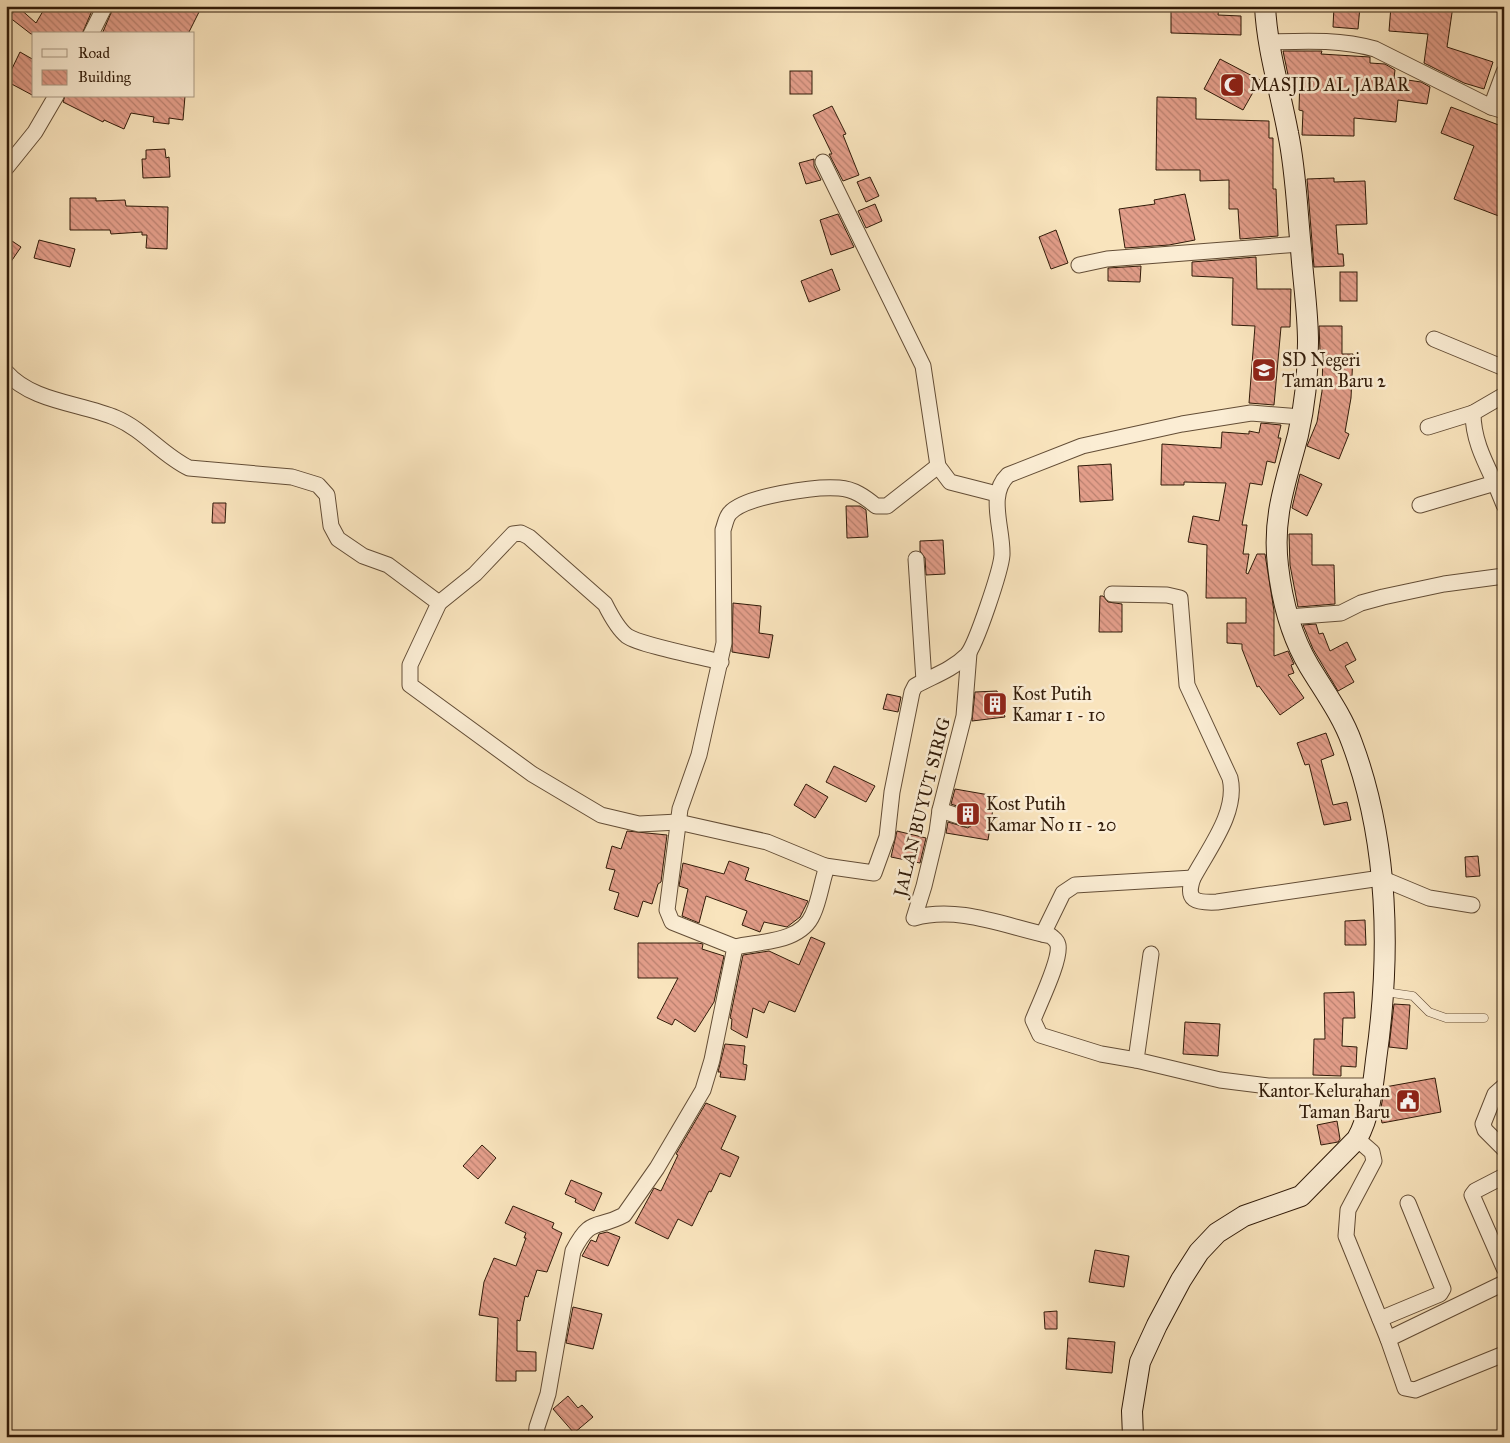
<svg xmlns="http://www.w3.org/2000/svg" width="1510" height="1443" font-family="'IM FELL Great Primer',serif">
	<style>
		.building { fill: url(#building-back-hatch); stroke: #311b09 }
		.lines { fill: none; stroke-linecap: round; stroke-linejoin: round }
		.lane-casing { stroke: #634d36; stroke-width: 9 }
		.street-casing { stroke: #634d36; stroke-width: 17 }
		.secondary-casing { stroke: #311b09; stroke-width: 22 }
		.lane { stroke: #fbedd4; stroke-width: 8 }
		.street { stroke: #fbedd4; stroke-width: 15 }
		.secondary { stroke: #fbedd4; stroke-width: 20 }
		.labels { text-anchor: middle; stroke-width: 5; stroke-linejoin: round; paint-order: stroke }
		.poi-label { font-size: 18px; fill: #311b09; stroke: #fbedd4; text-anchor: start }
		.street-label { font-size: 18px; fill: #311b09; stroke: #fbedd4 }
	</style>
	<defs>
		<pattern id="building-back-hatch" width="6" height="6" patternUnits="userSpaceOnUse" patternTransform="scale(1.25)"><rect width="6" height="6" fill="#e39e8a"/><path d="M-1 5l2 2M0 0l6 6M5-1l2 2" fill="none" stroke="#b9806f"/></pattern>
	</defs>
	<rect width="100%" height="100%" fill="#f9e4bd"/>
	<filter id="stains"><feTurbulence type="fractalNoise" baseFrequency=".004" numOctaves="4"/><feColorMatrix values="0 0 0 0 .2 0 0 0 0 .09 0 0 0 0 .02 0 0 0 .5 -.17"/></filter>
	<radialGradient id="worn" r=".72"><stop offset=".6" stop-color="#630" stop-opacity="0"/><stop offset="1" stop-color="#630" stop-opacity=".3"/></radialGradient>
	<g class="building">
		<polygon points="46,6 94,6 82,34 31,34 9,17 18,7 36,23"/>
		<polygon points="114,6 202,6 188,34 102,34"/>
		<polygon points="1171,6 1219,6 1218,15 1241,16 1241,35 1171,33"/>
		<polygon points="1334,6 1360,6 1358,29 1333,27"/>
		<polygon points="1391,6 1453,6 1447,47 1493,62 1484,89 1464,83 1424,63 1428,34 1389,31"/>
		<polygon points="1283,51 1322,51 1321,54 1370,57 1370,63 1385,64 1395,70 1394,78 1421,82 1430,87 1427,104 1398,100 1396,122 1354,118 1354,136 1302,135 1303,111 1299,110 1300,76 1288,75"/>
		<polygon points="20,52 34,60 34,96 6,81"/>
		<polygon points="1220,59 1260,80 1243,110 1204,89"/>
		<rect x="790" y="71" width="22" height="23"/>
		<polygon points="65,96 185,96 183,120 169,118 169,124 153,122 154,117 131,113 124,129 104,120 103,122 63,102"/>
		<polygon points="1157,97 1196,98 1196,119 1269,121 1269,138 1273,138 1273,189 1276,189 1278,236 1240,239 1238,209 1229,209 1229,180 1200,181 1200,170 1156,170"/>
		<polygon points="832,106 846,134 843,135 859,175 843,181 829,154 832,154 813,115"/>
		<polygon points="1451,107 1504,127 1504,218 1454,199 1474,146 1441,133"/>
		<polygon points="165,149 166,158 169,157 170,177 143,178 142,159 146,159 146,150"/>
		<polygon points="814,159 814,166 821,180 806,184 799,163"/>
		<polygon points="870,177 879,196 866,202 857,182"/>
		<polygon points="1334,178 1334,182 1365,181 1367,224 1336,225 1338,254 1343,254 1344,266 1314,267 1307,179"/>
		<polygon points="1185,194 1195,240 1169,245 1125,248 1119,209 1155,204 1154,200"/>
		<polygon points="70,198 96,198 96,201 125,200 126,206 168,207 167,249 146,248 147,235 142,235 142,232 111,234 110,230 70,230"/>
		<polygon points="875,204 882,221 866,228 858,211"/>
		<polygon points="838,214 854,247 831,255 820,220"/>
		<polygon points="1056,230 1068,263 1051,269 1039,237"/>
		<polygon points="6,237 21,247 6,269"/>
		<polygon points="39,240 75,249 70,267 34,258"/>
		<polygon points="1256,257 1257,289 1291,289 1290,327 1281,327 1274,405 1249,403 1255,326 1232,325 1233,278 1192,276 1192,262"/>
		<polygon points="1141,266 1140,282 1108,281 1108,268"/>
		<polygon points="832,269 840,290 809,302 801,281"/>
		<rect x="1340" y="272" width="17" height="29"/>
		<polygon points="1319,326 1342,326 1342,354 1353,354 1351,398 1345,432 1349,434 1339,459 1307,446 1317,422 1322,391 1323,350 1320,350"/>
		<polygon points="1261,423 1281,425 1278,438 1281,438 1275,463 1267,461 1262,485 1250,483 1242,525 1247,525 1243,554 1249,554 1246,573 1248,574 1257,554 1265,554 1274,611 1274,656 1288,651 1294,664 1291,665 1294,673 1288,675 1304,698 1280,715 1259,686 1257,687 1242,649 1242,644 1227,643 1227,623 1246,623 1246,598 1206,598 1207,545 1188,542 1193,516 1219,521 1226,483 1184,482 1184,485 1161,485 1162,444 1221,448 1222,432 1249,434 1249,431 1259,433"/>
		<polygon points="1111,464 1113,500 1080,502 1078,466"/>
		<polygon points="1300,474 1322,484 1307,516 1292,508"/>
		<polygon points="213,503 226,503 225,523 212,523"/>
		<polygon points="846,506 860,506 866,510 868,537 847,538"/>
		<polygon points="1289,534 1312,534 1312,565 1334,565 1335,604 1298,607 1290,565"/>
		<polygon points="943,540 945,574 926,575 925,558 920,551 920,541"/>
		<polygon points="1100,596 1103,596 1108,602 1122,604 1122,632 1099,632"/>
		<polygon points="733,603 761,606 759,633 773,635 769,658 732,652"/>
		<polygon points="1316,624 1319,634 1323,633 1330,651 1347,642 1356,660 1345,666 1354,682 1338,691 1313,649 1303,625"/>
		<polygon points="997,691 1005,717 972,721 975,692"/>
		<polygon points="887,694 901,697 898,712 883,709"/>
		<polygon points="1326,733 1334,755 1321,760 1333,805 1347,802 1351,820 1324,825 1309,764 1305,765 1297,743"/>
		<polygon points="834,766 875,786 866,802 826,782"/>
		<polygon points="806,784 828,797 815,818 794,805"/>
		<polygon points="955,789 995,796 988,840 946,833 948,822 968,828 976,821 974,812 951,804"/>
		<polygon points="627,831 667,835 661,882 658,884 652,904 643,901 638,917 614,909 619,893 609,890 615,870 606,868 612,846 621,849"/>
		<polygon points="897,831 926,838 920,863 891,857"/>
		<polygon points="1478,856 1480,876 1466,877 1465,857"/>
		<polygon points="729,861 749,868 745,880 808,901 800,917 787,927 764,922 760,932 742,925 747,911 706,896 699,923 682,916 688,889 679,886 683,863 724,874"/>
		<polygon points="1365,920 1366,945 1345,945 1345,921"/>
		<polygon points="811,937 825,943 795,1012 769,1001 764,1013 753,1008 747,1038 731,1029 732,1019 730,1018 743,955 769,951 799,965"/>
		<polygon points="638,943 698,943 703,944 702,949 724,956 714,1002 695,1032 675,1019 672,1025 657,1018 678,978 638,978"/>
		<polygon points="1354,992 1355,1018 1343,1018 1342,1046 1357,1047 1356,1067 1341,1066 1341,1076 1313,1075 1314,1039 1325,1039 1324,993"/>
		<polygon points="1394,1004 1410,1005 1407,1049 1389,1047"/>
		<polygon points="1185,1022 1220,1024 1218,1056 1183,1054"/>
		<polygon points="725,1044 745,1046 743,1064 747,1065 745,1080 720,1077 721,1072 718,1072"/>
		<polygon points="1435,1078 1441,1112 1382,1123 1380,1112 1385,1087"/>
		<polygon points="706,1103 736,1116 721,1149 739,1157 730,1177 720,1173 711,1192 709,1191 692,1226 678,1219 668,1239 635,1223 654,1188 661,1191 678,1155 676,1154"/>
		<polygon points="1337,1121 1340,1139 1338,1142 1321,1145 1317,1125"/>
		<polygon points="482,1145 496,1158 478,1179 463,1166"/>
		<polygon points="571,1180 602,1193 594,1211 575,1202 576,1199 565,1194"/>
		<polygon points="513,1206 554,1223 552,1228 562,1233 547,1272 537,1270 528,1297 525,1296 520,1321 517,1320 517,1351 536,1352 536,1371 516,1371 516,1381 496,1381 498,1318 479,1315 484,1282 494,1258 516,1266 526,1238 524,1238 526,1233 505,1223"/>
		<polygon points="607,1232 620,1237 608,1266 582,1256 591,1240 596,1242 599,1234"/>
		<polygon points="1095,1250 1129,1256 1124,1287 1089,1282"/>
		<polygon points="573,1307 602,1314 593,1349 566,1343"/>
		<polygon points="1057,1311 1057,1329 1045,1329 1044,1312"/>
		<polygon points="1068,1338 1115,1342 1112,1373 1066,1369"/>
		<polygon points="568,1396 578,1408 582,1405 593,1417 574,1433 553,1409"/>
	</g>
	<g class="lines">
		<defs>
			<polyline id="lane" points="1385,992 1413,996 1429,1012 1446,1018 1484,1018"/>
			<g id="street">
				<polyline points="91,34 105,6"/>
				<path d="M1269,42C1305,41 1339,39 1375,49L1491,107L1504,111"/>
				<polyline points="1491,107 1504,72"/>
				<polyline points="823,162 923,366 938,466 950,482 997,494"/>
				<polyline points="6,168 35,132 56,96"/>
				<polyline points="1079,265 1107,259 1300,244"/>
				<polyline points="1434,339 1504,368"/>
				<path d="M6,372C32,402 81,403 116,418C144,430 162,455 189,468L292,477L318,485L327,495L331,526L338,539L363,556L388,565L439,603L410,665V685L532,774L601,815L639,824L678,822L767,842L825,866"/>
				<polyline points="1428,427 1473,413"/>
				<path d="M1495,483C1484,460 1473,439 1473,413L1504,395"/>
				<polyline points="1420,505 1495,483 1504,505"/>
				<polyline points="916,559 924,681"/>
				<path d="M1112,594L1167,595L1180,598L1187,685L1230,778C1238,812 1209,848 1193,878C1185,901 1196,903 1217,902L1381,878L1429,898L1472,905"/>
				<path d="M439,603L475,574L513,534L521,533L529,537L605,604C610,614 618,629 627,636C640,645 702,657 721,662"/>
				<polyline points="1288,617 1341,613 1361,603 1383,597 1444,584 1504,576"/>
				<path d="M969,653L964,716L940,810L937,832L924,886L914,918C959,905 1007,927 1051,936C1054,939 1057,940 1058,945C1061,960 1039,1004 1033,1020L1040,1035L1101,1054L1136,1060"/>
				<polyline points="940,810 967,819"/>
				<polyline points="1043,934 1063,893 1075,885 1193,878"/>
				<path d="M735,947C761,941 801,943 813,914C819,901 821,886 825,873V866L874,873L887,837L892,792L912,692L915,686C933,676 952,670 967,655C976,645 1001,570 1002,555C1003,528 987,495 1008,475L1082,446L1182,424L1251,413L1301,417"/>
				<polyline points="1151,954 1136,1060 1220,1080 1268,1086 1373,1086"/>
				<polyline points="1504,1086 1495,1094 1483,1124 1485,1130 1504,1149"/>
				<polyline points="1357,1139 1372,1152 1374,1161 1348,1210 1346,1236 1388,1339 1405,1388 1415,1390 1504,1354"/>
				<polyline points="1504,1176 1475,1191 1472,1195 1504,1268"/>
				<polyline points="1380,1319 1440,1294 1443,1289 1408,1203"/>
				<polyline points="1388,1339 1504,1283"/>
				<path d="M536,1437L537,1427L548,1394L573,1251C591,1216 596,1230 624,1215L657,1168L703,1090L712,1060L735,947L672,922L667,910L680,809L699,755L724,643L723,530C725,525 726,517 730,513C745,496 816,486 839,488C854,489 865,497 876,506H887L938,466"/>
			</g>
			<path id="secondary" d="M1133,1437L1132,1411L1140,1362L1157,1325L1181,1280L1199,1252L1217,1233L1244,1216L1301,1196L1357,1139C1370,1116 1373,1086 1376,1060C1391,955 1389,842 1352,743C1342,715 1324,691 1309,666C1291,636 1282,601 1278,566C1272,516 1286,482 1298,435C1305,405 1308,373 1308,342C1308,311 1303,280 1301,249C1297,210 1296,171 1288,133C1280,90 1267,49 1265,6"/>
		</defs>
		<use href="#lane" class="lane-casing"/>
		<use href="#street" class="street-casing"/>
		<use href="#secondary" class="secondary-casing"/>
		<use href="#lane" class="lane"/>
		<use href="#street" class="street"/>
		<use href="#secondary" class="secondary"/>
	</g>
	<defs>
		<symbol id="mosque-square" viewBox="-11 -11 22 22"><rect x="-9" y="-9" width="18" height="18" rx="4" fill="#8f2418" stroke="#fbedd4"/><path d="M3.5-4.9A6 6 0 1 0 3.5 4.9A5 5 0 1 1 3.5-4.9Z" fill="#fff"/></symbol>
		<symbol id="school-square" viewBox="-11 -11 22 22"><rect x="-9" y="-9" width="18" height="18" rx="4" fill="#8f2418" stroke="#fbedd4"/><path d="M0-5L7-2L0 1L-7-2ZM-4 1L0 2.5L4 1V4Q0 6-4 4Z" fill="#fff"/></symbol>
		<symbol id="building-square" viewBox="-11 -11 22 22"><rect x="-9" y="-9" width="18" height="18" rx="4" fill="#8f2418" stroke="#fbedd4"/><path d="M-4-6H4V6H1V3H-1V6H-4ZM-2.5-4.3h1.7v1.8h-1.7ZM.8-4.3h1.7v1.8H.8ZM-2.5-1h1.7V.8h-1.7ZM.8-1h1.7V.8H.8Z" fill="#fff"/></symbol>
		<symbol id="civic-square" viewBox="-11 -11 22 22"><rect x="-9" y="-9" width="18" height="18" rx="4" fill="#8f2418" stroke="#fbedd4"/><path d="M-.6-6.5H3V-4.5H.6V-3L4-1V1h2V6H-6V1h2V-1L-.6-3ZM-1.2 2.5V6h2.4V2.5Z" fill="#fff"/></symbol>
	</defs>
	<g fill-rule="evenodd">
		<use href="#mosque-square" x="1218" y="71" width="28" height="28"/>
		<use href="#school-square" x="1250" y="356" width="28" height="28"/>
		<use href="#building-square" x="981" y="690" width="28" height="28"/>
		<use href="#building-square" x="954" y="800" width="28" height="28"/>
		<use href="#civic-square" x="1394" y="1087" width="28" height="28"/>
	</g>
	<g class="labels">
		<g class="poi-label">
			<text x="1250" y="91">MASJID AL JABAR</text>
			<text x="1282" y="366">SD Negeri<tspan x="1282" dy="21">Taman Baru 2</tspan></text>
			<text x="1012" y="700">Kost Putih<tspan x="1012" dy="21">Kamar 1 - 10</tspan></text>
			<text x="986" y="810">Kost Putih<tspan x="986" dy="21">Kamar No 11 - 20</tspan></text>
			<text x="1390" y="1097" text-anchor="end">Kantor Kelurahan<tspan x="1390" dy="21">Taman Baru</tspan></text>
		</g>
		<g class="street-label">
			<text transform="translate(922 807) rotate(-76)" y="6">JALAN BUYUT SIRIG</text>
		</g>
	</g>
	<rect width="1510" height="1443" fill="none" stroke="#f9e4bd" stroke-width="25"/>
	<rect x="8" y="8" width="1495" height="1428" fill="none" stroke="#311b09" stroke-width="2.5"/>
	<rect x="12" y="12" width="1485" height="1418" fill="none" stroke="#311b09"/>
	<rect x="32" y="32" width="162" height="65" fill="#fbedd4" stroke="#aa9983"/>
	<rect x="42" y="49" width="25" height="8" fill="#fbedd4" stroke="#aa9983"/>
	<text x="78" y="58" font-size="15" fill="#311b09">Road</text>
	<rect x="42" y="70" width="25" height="15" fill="url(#building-back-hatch)" stroke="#aa9983"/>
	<text x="78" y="82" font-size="15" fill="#311b09">Building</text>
	<rect width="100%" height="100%" filter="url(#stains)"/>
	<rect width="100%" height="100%" fill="url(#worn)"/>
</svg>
